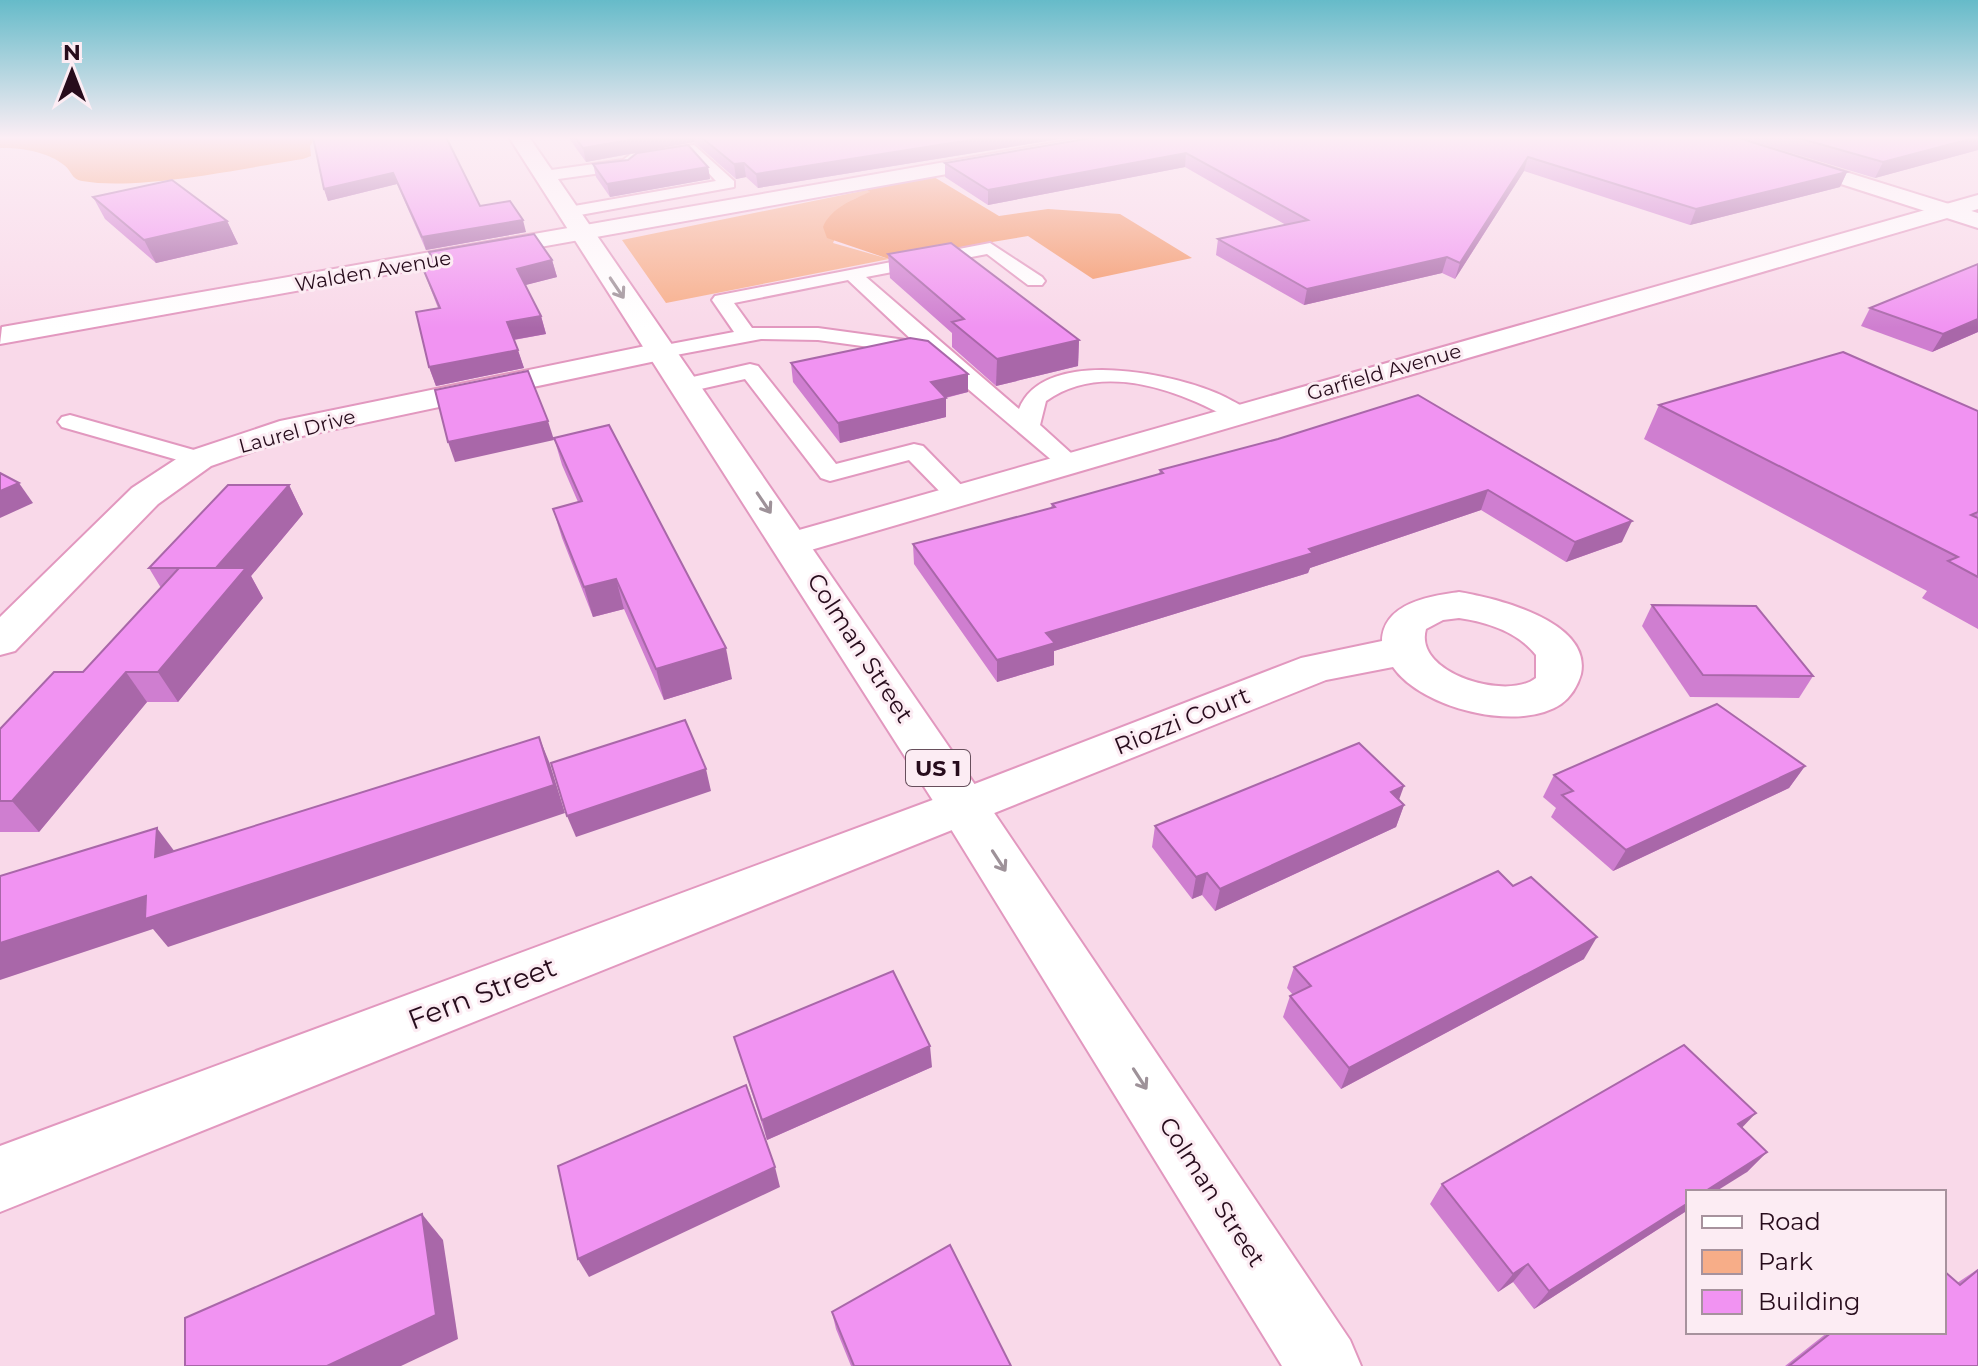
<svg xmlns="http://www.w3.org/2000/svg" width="1978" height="1366" font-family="Montserrat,sans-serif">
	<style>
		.green { fill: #f7ad88 }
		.forest { fill: #f49666 }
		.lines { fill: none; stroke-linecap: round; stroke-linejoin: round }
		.lane-casing { stroke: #e298bf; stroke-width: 4 }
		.street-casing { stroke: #e298bf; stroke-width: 4 }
		.primary-casing { stroke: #e298bf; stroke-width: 4 }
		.lane { fill: #fff; fill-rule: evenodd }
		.street { fill: #fff; fill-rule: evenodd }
		.primary { fill: #fff; fill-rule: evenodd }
		.wall { fill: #cf7ed0 }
		.shaded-wall { fill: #a967a9 }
		.building { fill: #f193f2; stroke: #a967a9; stroke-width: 2 }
		.oneway { stroke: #9e9299 }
		.labels { text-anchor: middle; stroke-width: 6; stroke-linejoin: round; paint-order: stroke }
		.far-street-label { font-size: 20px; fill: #270c1c; stroke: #fcecf3 }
		.shield { fill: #fcecf3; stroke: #674f5c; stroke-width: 2 }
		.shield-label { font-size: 22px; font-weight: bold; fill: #270c1c }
		.street-label { font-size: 24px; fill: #270c1c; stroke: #fcecf3 }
		.near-street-label { font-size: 28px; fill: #270c1c; stroke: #fcecf3 }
	</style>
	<rect width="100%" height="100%" fill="#f9d9e9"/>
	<polygon class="green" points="867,190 871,192 852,200 833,243 889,259 666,303 622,240"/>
	<g class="forest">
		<path d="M0,137H316L310,146L311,156L303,159C244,168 139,191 82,181C71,179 72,171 64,165C49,152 19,147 0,148Z"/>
		<path d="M934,177L999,216L1048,209L1120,214L1192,258L1093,279L1028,236L889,259L827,238L823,227C830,209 853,199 870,192L867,190Z"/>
	</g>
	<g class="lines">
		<defs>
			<g id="lane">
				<polygon points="694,145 734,181 734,187 569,217 561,212 563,208 716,181 691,154 638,162 630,169 544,181 536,176 544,171 623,160 631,154"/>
				<path d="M990,243L1042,277L1045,281L1042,285H1028L987,254L866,277L1019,409C1044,345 1179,374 1225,397C1234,402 1245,406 1251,414L1239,421L1231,419C1178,390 1102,361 1046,401L1040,425L1082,463L1070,470L1061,468L928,355L818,340L761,339L660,358L649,352L660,346L734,332L712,300L715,296ZM848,280L913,341L818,328H752L734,303Z"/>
				<polygon points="750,364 758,366 836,464 914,444 923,446 971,495 967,501 949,501 909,460 830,481 821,478 745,379 683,393 672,386 675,381"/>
				<polygon points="70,415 208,454 211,459 199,466 62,427 58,422 62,417"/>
			</g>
			<g id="street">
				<polygon points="1088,137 1130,137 1120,143 0,344 2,327"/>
				<polygon points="1978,195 1978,209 804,552 791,555 778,552 772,544 778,536"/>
				<polygon points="660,343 670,346 675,352 670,358 288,439 211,466 158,504 15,651 0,655 0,617 132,488 187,452 280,421"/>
				<path d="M1459,592C1495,598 1592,621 1581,674C1578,685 1571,697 1561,704C1518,733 1421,708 1393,667L1326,680L0,1212V1146L946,795L1301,658L1382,641C1383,603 1430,596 1459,592ZM1459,618C1487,622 1518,632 1536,655V678C1508,701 1413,674 1426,629L1443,620Z"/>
			</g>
			<g id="primary">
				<polygon points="509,137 529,137 982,795 1350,1340 1361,1366 1282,1366 946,821"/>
				<polygon points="1704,137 1733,137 1978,213 1978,228 1707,141"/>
			</g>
		</defs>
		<use href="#lane" class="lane-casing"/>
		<use href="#street" class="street-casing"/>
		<use href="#primary" class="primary-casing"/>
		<use href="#lane" class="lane"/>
		<use href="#street" class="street"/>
		<use href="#primary" class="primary"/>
	</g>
	<g class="wall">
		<polygon points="313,137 480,206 526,232 426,250 397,184 328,201 324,189"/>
		<polygon points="568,137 1072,137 758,188 746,177 736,179 694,142 586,162"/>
		<polygon points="1097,137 1847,172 1840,187 1690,225 1524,171 1455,279 1442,273 1304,305 1216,255 1218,239 1286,225 1185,167 988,205 945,177 945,163"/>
		<polygon points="1738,137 1978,137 1978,150 1875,178"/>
		<polygon points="593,164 708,167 710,179 610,197 596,177"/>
		<polygon points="93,197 227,221 238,244 156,263 105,219"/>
		<polygon points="429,252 552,260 557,277 525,285 541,316 546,334 514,340 524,368 436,386 429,367 438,308 421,264 432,261"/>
		<polygon points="888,254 1079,340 1078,366 996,386 952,347 952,333 890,278"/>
		<polygon points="1870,308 1978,332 1932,352 1861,326"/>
		<polygon points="791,363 968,374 968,392 946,398 946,417 840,443 793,382"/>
		<polygon points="1418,395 1622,542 1566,562 1481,510 1310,568 1308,573 1054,651 1054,665 997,682 914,564 913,544 1051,508 1052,504 1159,474 1160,470 1278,439"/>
		<polygon points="1659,405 1978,411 1978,629 1922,598 1927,591 1644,439"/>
		<polygon points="554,438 732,679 664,700 624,609 593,617 562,538 553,509 578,502 562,465"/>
		<polygon points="289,485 303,514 251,576 263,598 178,702 147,702 39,832 0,832 0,729 83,672 161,588 149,568"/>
		<polygon points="1652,605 1813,676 1799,698 1690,697 1642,626"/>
		<polygon points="1805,766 1789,788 1613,871 1551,817 1556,808 1543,797 1554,775"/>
		<polygon points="1399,800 1404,805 1396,827 1215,911 1202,895 1192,899 1152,847 1155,826"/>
		<polygon points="1584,959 1341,1089 1283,1017 1290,996 1293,995 1287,988 1294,967"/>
		<polygon points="734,1037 932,1067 767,1140"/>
		<polygon points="1742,1127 1767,1152 1747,1172 1688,1192 1688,1210 1534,1309 1513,1282 1498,1292 1430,1204 1442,1184"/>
		<polygon points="1978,1269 1978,1366 1785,1366 1828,1332 1944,1332 1957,1283"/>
		<polygon points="832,1312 1011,1366 851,1366 836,1329"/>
	</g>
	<g class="shaded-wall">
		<polygon points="646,137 693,137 694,142 586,162 583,148"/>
		<polygon points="989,137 1072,137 758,188 756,174"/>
		<polygon points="1978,137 1978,150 1875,178 1883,162"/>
		<polygon points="1186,153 1185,167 988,205 988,190"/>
		<polygon points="1528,157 1524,171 1455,279 1460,263"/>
		<polygon points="744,163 746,177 736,179 734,164"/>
		<polygon points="708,167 710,179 610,197 607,184"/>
		<polygon points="1847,172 1840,187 1690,225 1696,209"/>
		<polygon points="393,173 397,184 328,201 324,189"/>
		<polygon points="523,220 526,232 426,250 422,237"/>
		<polygon points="227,221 238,244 156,263 144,240"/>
		<polygon points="1447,257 1442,273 1304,305 1307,289"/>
		<polygon points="552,260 557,277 522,286 517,269"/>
		<polygon points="541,316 546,334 512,340 507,322"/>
		<polygon points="1978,319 1978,332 1932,352 1943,334"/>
		<polygon points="1079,340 1078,366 996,386 997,359"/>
		<polygon points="518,350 524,368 436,386 429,367"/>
		<polygon points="968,374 968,392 931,401 931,382"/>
		<polygon points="946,398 946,417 840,443 838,423"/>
		<polygon points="548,421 554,440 455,462 448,442"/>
		<polygon points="19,483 33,503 0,518 0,491"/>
		<polygon points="289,485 303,514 251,576 263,598 178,702 158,672 216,568"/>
		<polygon points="1488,490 1481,510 1310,568 1308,573 1054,651 1054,665 997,682 997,660 1046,633 1309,549"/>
		<polygon points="1632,521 1622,542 1566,562 1575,542"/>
		<polygon points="616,579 624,609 593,617 584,587"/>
		<polygon points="726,648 732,679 664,700 656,669"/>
		<polygon points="126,672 147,702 39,832 12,801"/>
		<polygon points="539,737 550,764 565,813 168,947 153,929 0,980 0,943"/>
		<polygon points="1805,766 1789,788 1613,871 1626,850"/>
		<polygon points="706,769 711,791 576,837 567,816"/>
		<polygon points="1404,786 1396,808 1391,792"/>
		<polygon points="1404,805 1396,827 1215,911 1220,889"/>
		<polygon points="157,828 178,856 155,857"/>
		<polygon points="1207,873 1202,895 1192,899 1196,877"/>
		<polygon points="1597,937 1584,959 1341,1089 1349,1068"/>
		<polygon points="930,1046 932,1067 767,1140 762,1120"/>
		<polygon points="1756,1113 1737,1133 1738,1124"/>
		<polygon points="1767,1152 1747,1172 1715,1192 1704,1192"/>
		<polygon points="775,1167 780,1187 589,1277 578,1259"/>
		<polygon points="1688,1203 1688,1210 1534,1309 1549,1291"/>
		<polygon points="422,1214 443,1240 458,1339 401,1366 327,1366"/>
		<polygon points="1528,1264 1513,1282 1498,1292 1513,1274"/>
	</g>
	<g class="building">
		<polygon points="313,137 446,137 480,206 510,201 523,220 422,237 393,173 324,189"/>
		<polygon points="575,137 646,137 583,148"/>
		<polygon points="701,137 989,137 756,174 744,163 734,164"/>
		<polygon points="1097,137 1736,137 1847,172 1696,209 1528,157 1460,263 1447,257 1307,289 1218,239 1308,220 1186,153 988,190 945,163"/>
		<polygon points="1795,137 1978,137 1883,162"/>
		<polygon points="688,145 708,167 607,184 593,164 628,160 637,153"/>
		<polygon points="172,180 227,221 144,240 93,197"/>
		<polygon points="534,234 552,260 517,269 541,316 507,322 518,350 429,367 416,312 440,308 421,264 434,261 429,252"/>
		<polygon points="951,243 1079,340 997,359 952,322 964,319 888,254"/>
		<polygon points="1978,264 1978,319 1943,334 1870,308"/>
		<polygon points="910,338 928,341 968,374 931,382 946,398 838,423 791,363"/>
		<polygon points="1843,352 1978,411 1978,512 1971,515 1978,518 1978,577 1948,561 1958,557 1659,405"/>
		<polygon points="528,371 548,421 448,442 435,390"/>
		<polygon points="1418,395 1632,521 1575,542 1488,490 1309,549 1313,553 1046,633 1055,643 997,660 913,544 1055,507 1052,504 1163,473 1160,470 1278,439"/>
		<polygon points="609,425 726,648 656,669 616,579 584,587 553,509 582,501 554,438"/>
		<polygon points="0,473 19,483 0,491"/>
		<polygon points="228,485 289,485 216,568 149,568"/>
		<polygon points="179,568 246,568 158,672 126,672 12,801 0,801 0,729 54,672 83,672"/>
		<polygon points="1652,605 1756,606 1813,676 1703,675"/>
		<polygon points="1717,704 1805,766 1626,850 1562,795 1573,791 1554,775"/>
		<polygon points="685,720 706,769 567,816 551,763"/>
		<polygon points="539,737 554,785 145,919 146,896 0,943 0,876 157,828 155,857"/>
		<polygon points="1359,743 1404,786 1391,792 1404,805 1220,889 1207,873 1196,877 1155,826"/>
		<polygon points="1498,871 1513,886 1531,877 1597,937 1349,1068 1290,996 1311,986 1294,967"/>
		<polygon points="893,971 930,1046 762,1120 734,1037"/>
		<polygon points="1684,1045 1756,1113 1738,1124 1767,1152 1704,1192 1688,1192 1688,1203 1549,1291 1528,1264 1513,1274 1442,1184"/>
		<polygon points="746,1085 775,1167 578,1259 558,1166"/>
		<polygon points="422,1214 436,1315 327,1366 185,1366 185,1318"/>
		<polygon points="950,1245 1011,1366 854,1366 832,1312"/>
		<polygon points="1978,1270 1978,1366 1789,1366 1832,1332 1944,1332 1944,1271 1960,1285"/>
	</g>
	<defs><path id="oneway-shaft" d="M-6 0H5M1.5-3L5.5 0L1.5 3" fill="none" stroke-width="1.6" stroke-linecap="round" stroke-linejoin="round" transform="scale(2)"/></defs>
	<g class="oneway">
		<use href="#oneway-shaft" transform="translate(617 288) rotate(56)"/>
		<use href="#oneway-shaft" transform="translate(764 503) rotate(56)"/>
		<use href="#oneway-shaft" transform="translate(999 861) rotate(57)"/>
		<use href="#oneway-shaft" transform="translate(1140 1079) rotate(57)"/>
	</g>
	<linearGradient id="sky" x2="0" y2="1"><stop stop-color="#66bbc9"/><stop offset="0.42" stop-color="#fceef5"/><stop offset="1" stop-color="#fceef5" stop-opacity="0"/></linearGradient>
	<rect width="1978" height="328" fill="url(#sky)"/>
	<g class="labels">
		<g class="far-street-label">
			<text transform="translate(373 271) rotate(-10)" y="7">Walden Avenue</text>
			<text transform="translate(1384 372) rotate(-16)" y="7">Garfield Avenue</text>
			<text transform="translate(297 431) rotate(-15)" y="7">Laurel Drive</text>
		</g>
		<rect class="shield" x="906" y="750" width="64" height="36" rx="6"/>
		<g class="shield-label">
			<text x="938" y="776">US 1</text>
		</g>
		<g class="street-label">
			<text transform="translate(860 648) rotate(57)" y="8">Colman Street</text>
			<text transform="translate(1182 721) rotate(-22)" y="8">Riozzi Court</text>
			<text transform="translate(1212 1192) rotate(57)" y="8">Colman Street</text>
		</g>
		<g class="near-street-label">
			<text transform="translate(482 993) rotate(-21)" y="10">Fern Street</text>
		</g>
	</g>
	<rect x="1686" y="1190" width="260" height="144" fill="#fcecf3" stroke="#a7929d" stroke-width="2"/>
	<rect x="1702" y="1216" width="40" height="12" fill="#ffffff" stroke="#a7929d" stroke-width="2"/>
	<text x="1758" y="1230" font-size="24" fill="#270c1c">Road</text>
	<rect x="1702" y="1250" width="40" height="24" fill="#f7ad88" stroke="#a7929d" stroke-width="2"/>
	<text x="1758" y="1270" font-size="24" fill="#270c1c">Park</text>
	<rect x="1702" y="1290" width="40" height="24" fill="#f193f2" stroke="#a7929d" stroke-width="2"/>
	<text x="1758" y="1310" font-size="24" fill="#270c1c">Building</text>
	<g transform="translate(72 72)" stroke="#fcecf3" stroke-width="6" paint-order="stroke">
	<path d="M0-6L14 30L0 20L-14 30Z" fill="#270c1c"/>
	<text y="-12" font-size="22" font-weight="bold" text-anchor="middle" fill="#270c1c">N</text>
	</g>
</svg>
